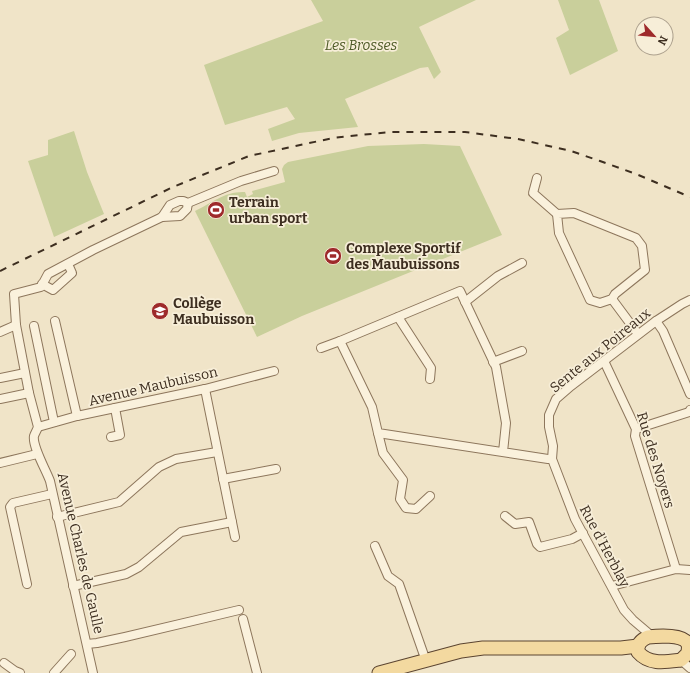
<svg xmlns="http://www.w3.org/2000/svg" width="690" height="673" font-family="Bitter,serif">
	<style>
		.green { fill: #c9cf9b }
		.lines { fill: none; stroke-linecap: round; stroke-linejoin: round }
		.minor-casing { stroke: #8d765c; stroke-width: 10 }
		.primary-casing { stroke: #5b4430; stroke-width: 15 }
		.minor { stroke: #faf1dc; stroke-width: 8 }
		.primary { stroke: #f3d9a0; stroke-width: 13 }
		.rail { stroke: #3d2e20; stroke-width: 2; stroke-dasharray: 7 7; stroke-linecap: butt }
		.labels { text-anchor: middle; stroke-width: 3.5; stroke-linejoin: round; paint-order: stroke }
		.park-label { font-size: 14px; font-style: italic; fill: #4d5a26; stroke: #f7eed8 }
		.poi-label { font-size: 14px; font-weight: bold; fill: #3d2e20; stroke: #f7eed8; text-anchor: start }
		.street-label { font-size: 14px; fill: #3d2e20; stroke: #f7eed8 }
	</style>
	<rect width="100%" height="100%" fill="#f0e4c8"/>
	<g class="green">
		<polygon points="311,0 476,0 419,27 441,72 434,79 428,67 420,68 345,99 358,127 299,133 272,141 268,129 295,119 287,107 225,125 204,65 323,21"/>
		<polygon points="558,0 599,0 618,51 570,75 556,38 569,30"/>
		<polygon points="74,131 87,172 104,214 54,237 28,161 48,155 48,140"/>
		<path d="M424,144L460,146L502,235L302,316L257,337L195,211C212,203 225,191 245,192L247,197L253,194L252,191L285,182L282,169L284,165L288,162L368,146Z"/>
	</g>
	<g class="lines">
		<defs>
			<g id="minor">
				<polyline points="537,178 533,193 557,214"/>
				<polygon points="574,213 636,238 642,246 645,270 615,294 612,299 600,303 590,300 559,233 557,214"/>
				<polyline points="162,217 180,216 187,209 188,203"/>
				<polyline points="42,284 53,290 72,273 68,264"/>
				<polyline points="612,299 638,334"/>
				<polyline points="465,302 498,276 522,263"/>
				<polyline points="398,317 431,368 430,379"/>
				<polyline points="55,321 77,416"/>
				<polyline points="656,321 663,331 690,394"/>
				<polyline points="34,326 54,422"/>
				<polyline points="0,332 16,325"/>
				<polyline points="321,348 340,341"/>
				<polyline points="604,361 636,429 635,436 676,569"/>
				<polyline points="493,362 522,351"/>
				<polyline points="0,378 25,373"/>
				<polyline points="205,389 235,537"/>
				<polyline points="0,399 29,393"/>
				<polyline points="38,427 77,416 205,389 274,371"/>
				<polyline points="636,429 689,412 690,410"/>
				<polyline points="378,433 383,453 403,480 400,499 406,508 416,509 430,496"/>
				<polyline points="111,437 120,435 115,408"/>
				<polyline points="503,452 506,423 496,367 460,291 340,341 372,407 378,433 548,459 552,459"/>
				<polyline points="0,463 37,454"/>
				<polyline points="223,479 276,469"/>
				<polyline points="505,516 515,524 529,522 537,544 540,547 572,539 583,533"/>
				<polyline points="57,517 119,502 159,467 176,459 217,452"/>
				<polyline points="375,546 388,576 399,584 426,661"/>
				<polyline points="27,584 10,507 13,503 52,494"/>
				<polyline points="73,586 126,574 139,567 181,532 232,522"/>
				<polyline points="612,586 676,569 690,570"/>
				<polyline points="243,619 257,673"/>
				<polyline points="653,637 633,620 624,610 575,519 552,459 553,446 549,427 549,415 556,399 571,386 656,321 682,304 690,300"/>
				<polyline points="87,644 97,643 125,637 239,610"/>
				<polyline points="681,660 690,668"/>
				<polyline points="4,663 15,671 20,673"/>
				<polyline points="54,673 71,654"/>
				<path d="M93,673L50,481C46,470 32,446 34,436C35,433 37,430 38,427L29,393L16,325L14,294L41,287L48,274L93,250L162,217L170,205L179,201H183L188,203L241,181L274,171"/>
			</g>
			<g id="primary">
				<path d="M648,637C657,636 683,634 688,644C689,647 688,650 688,653L681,660C665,662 649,665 638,652C637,644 641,640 648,637Z"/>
				<polyline points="379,673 461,651 483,648 621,648 638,646"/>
			</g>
		</defs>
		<use href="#minor" class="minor-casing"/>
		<use href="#primary" class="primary-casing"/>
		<use href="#minor" class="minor"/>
		<use href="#primary" class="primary"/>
		<polyline class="rail" points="0,271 173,187 249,156 333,138 360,135 392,132 465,132 518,139 571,151 600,161 636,174 690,197"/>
	</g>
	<defs>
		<symbol id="stadium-disc" viewBox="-11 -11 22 22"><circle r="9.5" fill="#9e2a2b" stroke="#f7eed8"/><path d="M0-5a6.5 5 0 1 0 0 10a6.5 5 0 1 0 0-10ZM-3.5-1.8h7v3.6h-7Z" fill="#fff"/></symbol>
		<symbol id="school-disc" viewBox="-11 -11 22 22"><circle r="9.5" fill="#9e2a2b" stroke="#f7eed8"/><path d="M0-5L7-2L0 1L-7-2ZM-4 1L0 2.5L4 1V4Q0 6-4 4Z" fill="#fff"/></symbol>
	</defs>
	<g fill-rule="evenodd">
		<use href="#stadium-disc" x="206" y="200" width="20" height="20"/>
		<use href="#stadium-disc" x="323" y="246" width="20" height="20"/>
		<use href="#school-disc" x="150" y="301" width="20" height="20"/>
	</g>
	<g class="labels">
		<g class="park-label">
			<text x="361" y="50">Les Brosses</text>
		</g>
		<g class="poi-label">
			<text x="229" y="207">Terrain<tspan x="229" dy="16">urban sport</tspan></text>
			<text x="346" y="253">Complexe Sportif<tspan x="346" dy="16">des Maubuissons</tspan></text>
			<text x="173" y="308">Collège<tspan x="173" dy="16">Maubuisson</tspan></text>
		</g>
		<g class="street-label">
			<text transform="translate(600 350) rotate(-39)" y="5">Sente aux Poireaux</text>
			<text transform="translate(153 386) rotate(-13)" y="5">Avenue Maubuisson</text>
			<text transform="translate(656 460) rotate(73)" y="5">Rue des Noyers</text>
			<text transform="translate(605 546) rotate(62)" y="5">Rue d'Herblay</text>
			<text transform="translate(81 553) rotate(77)" y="5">Avenue Charles de Gaulle</text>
		</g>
	</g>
	<g transform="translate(654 36) rotate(117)"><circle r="19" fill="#f7eed8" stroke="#ada18e"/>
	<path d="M0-3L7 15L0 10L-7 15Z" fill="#9e2a2b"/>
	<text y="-6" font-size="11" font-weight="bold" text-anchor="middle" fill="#3d2e20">N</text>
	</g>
</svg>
